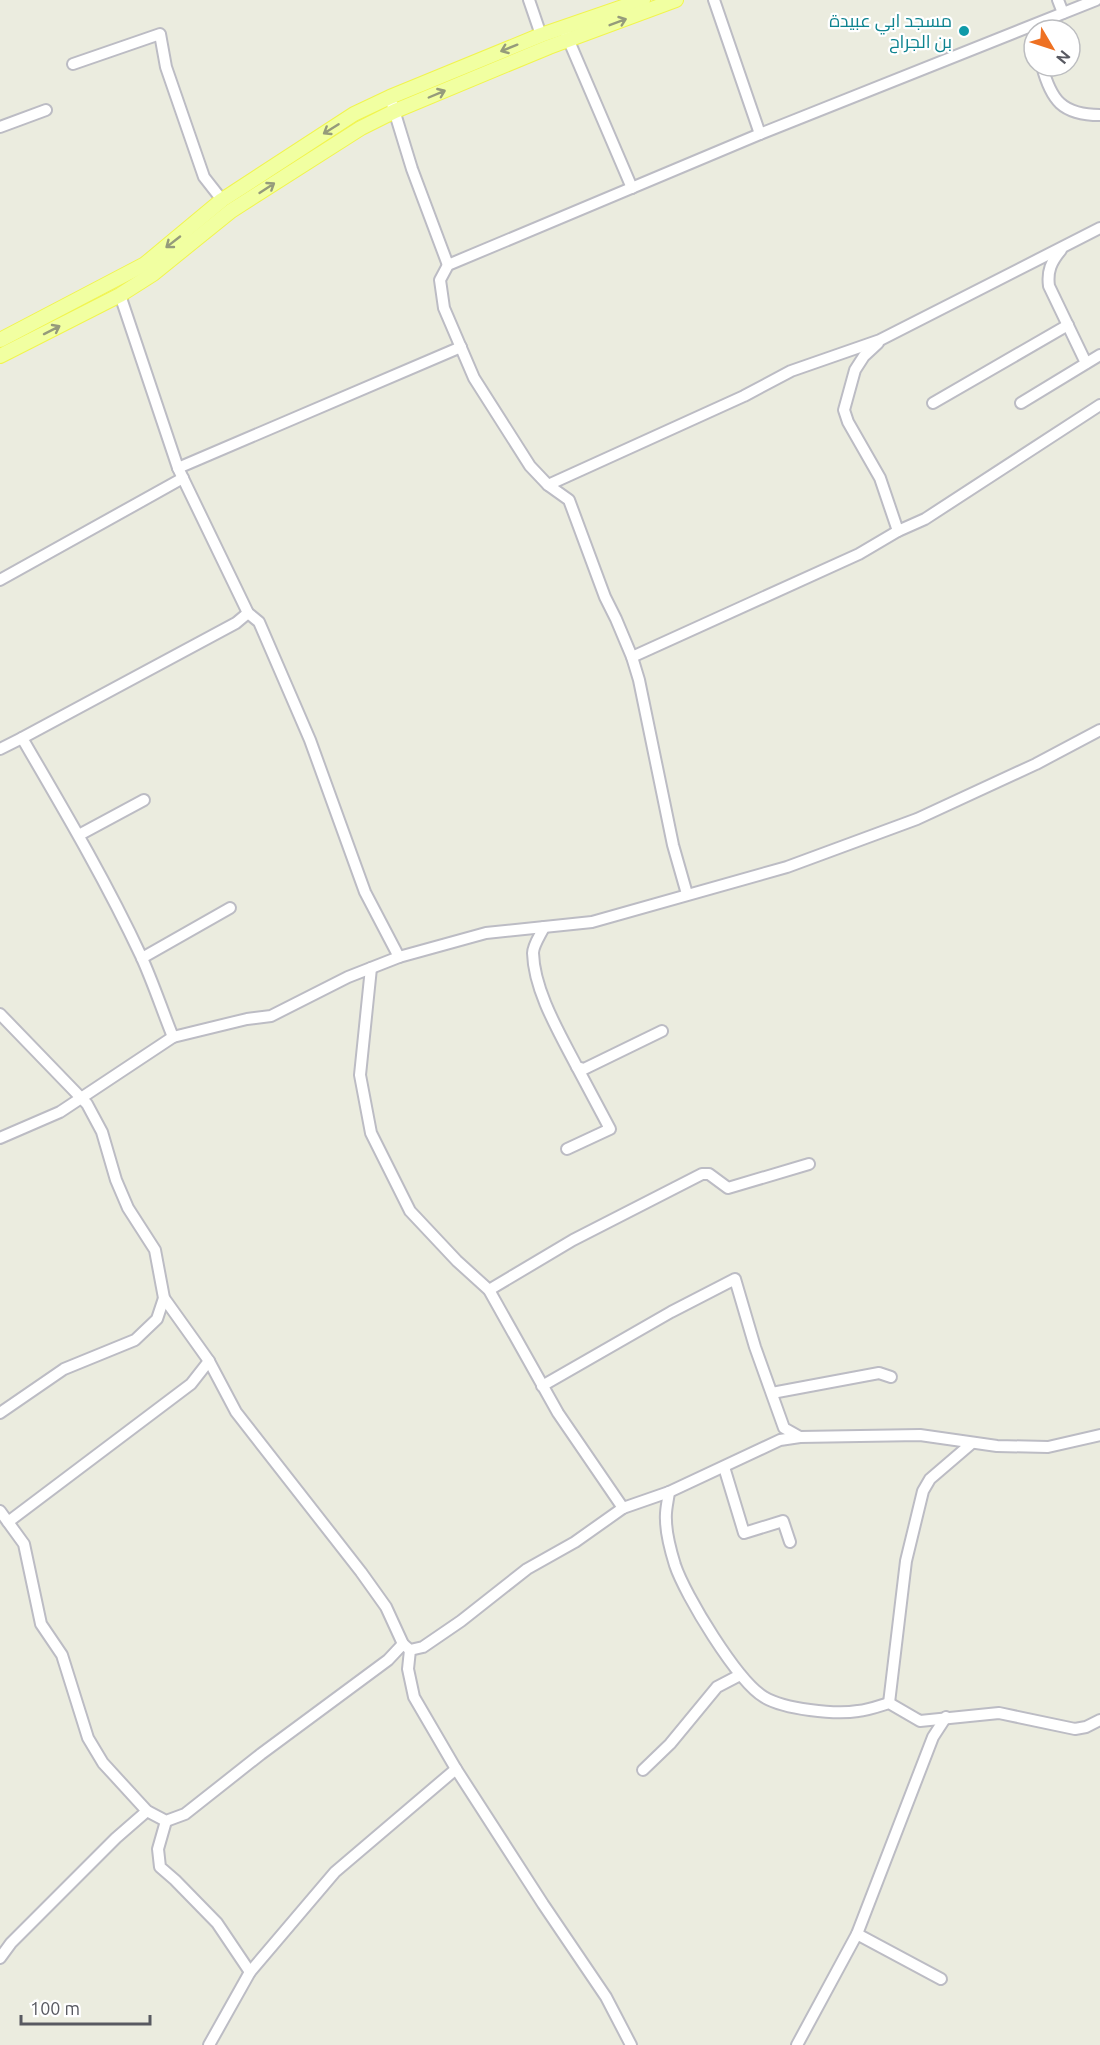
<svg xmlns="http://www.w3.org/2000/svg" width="1100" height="2045" font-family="Ubuntu,Cairo,sans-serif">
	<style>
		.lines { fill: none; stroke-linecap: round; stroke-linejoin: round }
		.minor-casing { stroke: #bcbcc4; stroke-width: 14 }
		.major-casing { stroke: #f1f54e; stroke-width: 16 }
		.minor { stroke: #fff; stroke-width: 10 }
		.major { stroke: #f1ffa1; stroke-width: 14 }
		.oneway { stroke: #959b7b }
		.culture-dot { fill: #0f9aa8; stroke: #fff; stroke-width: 2 }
		.labels { text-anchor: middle; stroke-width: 4.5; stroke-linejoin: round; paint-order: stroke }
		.culture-label { font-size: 18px; fill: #0d838f; stroke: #fff; text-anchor: end }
	</style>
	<rect width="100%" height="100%" fill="#ebecdf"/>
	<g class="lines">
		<defs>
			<g id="minor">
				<polyline points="529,0 541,35"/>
				<polyline points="714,0 760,134"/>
				<polyline points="1058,0 1063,13"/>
				<polyline points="566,34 632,188"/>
				<polyline points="73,64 160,34 166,67 204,177 222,200"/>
				<path d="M1042,66C1051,100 1062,115 1100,115"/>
				<polyline points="390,97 412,169 448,265"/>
				<polyline points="0,127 46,110"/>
				<path d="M1061,250C1051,262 1047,271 1049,286L1086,363"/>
				<polyline points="120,295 178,468 248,613 259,622 310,740 365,892 399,957"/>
				<polyline points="878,343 864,356 855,370 844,410 848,422 880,478 898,531"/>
				<polyline points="933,403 1068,325"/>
				<polyline points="1021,403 1100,355"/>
				<polyline points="178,468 461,347"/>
				<polyline points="548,485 744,396 791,371 880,340 1100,228"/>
				<polyline points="0,580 183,478"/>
				<polyline points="632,657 859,554 898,531 925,519 1100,405"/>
				<polyline points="0,749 22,738"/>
				<polyline points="79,835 144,800"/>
				<polyline points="687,894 673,845 639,680 632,657 616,619 605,597 569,500 548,485 530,466 474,378 444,308 440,280 448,265 760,134 1096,0"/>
				<path d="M544,927C541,934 533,945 533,953C534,991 560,1034 577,1067L584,1069L662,1031"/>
				<polyline points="142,958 230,908"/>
				<polyline points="371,968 360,1075 371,1133 410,1211 457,1261 489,1290 558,1413 623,1508"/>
				<polyline points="0,1014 87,1104 102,1132 116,1180 128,1208 155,1250 164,1298 209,1361 236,1412 361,1572 386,1607 403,1644 410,1650 423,1647 461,1621 527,1569 575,1542 623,1508 669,1492 780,1440 800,1437 920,1435 997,1446 1048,1447 1100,1435"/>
				<path d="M173,1037C162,1010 153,982 141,956C106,881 64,810 22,738L236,623L248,613"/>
				<polyline points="0,1138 60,1112 173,1037 247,1019 271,1016 348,977 399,957 486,933 592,922 787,867 917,819 1036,764 1100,730"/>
				<polyline points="567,1149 610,1129 577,1067"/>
				<polyline points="489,1290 573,1240 702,1174 709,1174 728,1188 809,1164"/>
				<polyline points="542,1386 671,1312 735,1279 755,1347 784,1428 800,1437"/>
				<polyline points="772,1393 879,1373 891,1377"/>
				<polyline points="0,1413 64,1369 135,1340 157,1319 164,1298"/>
				<polyline points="724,1467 744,1533 783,1521 790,1542"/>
				<path d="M669,1492C668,1501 665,1511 666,1520C666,1533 671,1552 675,1565C685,1595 737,1681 764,1697C784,1709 835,1715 858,1711C869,1710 879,1706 889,1703L920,1721L999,1713L1075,1729L1086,1727L1100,1720"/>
				<polyline points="0,1511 24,1544 41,1624 62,1655 88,1738 103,1763 147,1811 166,1821 185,1814 261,1754 388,1660 403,1644"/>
				<polyline points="8,1522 191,1384 209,1361"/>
				<polyline points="410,1650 408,1669 414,1697 456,1769 543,1904 606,1997 631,2045"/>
				<polyline points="889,1703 906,1561 923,1491 930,1479 972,1443"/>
				<polyline points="643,1770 670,1744 717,1687 740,1675"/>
				<polyline points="166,1821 158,1849 160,1867 175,1880 217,1923 250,1972"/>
				<polyline points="857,1934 941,1979"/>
				<polyline points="0,1958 11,1943 116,1838 147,1811"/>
				<polyline points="209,2045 250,1972 335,1872 456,1769"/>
				<polyline points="797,2045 857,1934 933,1737 946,1717"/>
			</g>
			<g id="major">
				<polyline points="0,340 145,264 222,200 354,114 390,97 541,35 643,0"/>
				<polyline points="0,356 120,295 153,274 231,211 361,128 395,111 549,47 676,0"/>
			</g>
		</defs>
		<use href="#minor" class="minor-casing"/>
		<use href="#major" class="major-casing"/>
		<use href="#minor" class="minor"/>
		<use href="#major" class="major"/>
	</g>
	<defs><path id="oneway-shaft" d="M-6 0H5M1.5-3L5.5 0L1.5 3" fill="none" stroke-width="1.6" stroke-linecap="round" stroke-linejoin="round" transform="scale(1.5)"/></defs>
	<g class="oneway">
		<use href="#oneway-shaft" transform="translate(618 22) rotate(-21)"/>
		<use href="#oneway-shaft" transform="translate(509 48) rotate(158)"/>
		<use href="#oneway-shaft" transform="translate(437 94) rotate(-23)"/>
		<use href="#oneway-shaft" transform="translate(331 129) rotate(148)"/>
		<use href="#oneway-shaft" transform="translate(267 188) rotate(-33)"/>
		<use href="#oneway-shaft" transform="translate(173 242) rotate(142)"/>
		<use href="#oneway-shaft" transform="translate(52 330) rotate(-27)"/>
	</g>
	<circle class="culture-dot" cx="964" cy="31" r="6"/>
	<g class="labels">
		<g class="culture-label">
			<text x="952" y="27">مسجد ابي عبيدة<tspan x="952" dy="21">بن الجراح</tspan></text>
		</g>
	</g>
	<g transform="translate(1052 48) rotate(129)"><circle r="28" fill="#ffffff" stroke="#bcbdc0" stroke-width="1.5"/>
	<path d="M0-4.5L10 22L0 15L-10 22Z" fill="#ee7123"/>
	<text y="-9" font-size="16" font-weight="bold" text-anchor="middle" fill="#585961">N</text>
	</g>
	<path d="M21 2015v9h129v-9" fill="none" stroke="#585961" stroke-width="3"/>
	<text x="30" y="2015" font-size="18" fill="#585961" stroke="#ffffff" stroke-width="4.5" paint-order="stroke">100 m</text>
</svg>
